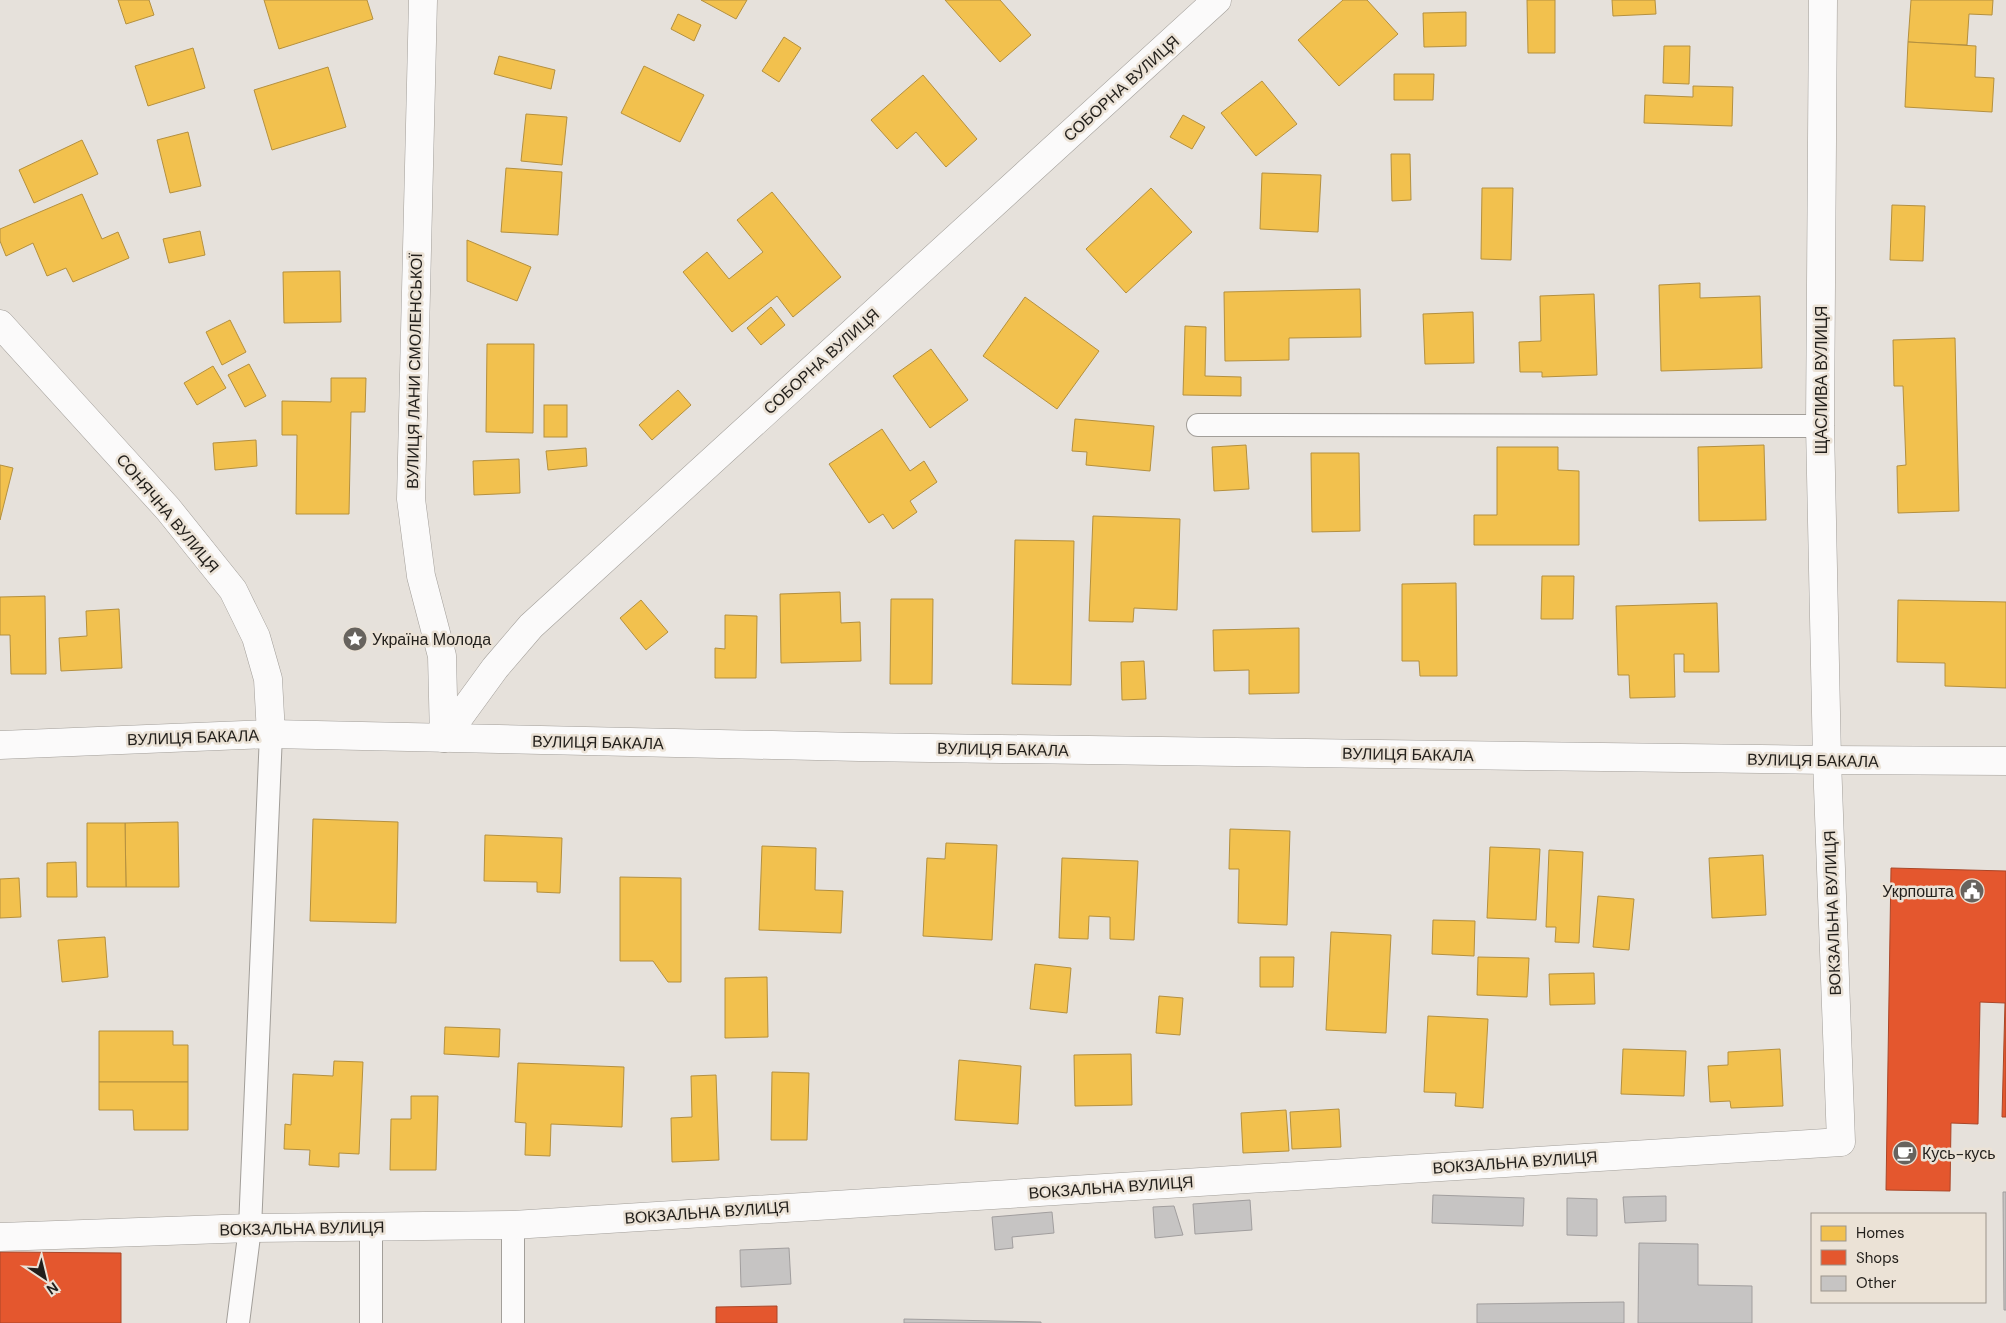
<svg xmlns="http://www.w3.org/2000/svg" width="2006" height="1323" font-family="'DM Sans',sans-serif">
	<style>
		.homes { fill: #f2c14e; stroke: #b4903f }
		.shops { fill: #e4572e; stroke: #aa4628 }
		.building { fill: #c6c4c3; stroke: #a19e9e }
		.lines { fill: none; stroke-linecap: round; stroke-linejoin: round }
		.service-casing { stroke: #a29e99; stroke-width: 24 }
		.minor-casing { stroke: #a29e99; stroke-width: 29 }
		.tertiary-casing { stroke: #a29e99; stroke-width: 29 }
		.service { stroke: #fbfafa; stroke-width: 22 }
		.minor { stroke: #fbfafa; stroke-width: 28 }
		.tertiary { stroke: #fbfafa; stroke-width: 28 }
		.labels { text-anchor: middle; stroke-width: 5; stroke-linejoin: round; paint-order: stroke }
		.street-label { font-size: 16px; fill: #221f1b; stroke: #ebe2d6 }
		.poi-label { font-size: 16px; fill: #221f1b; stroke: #ebe2d6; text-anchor: start }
	</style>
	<rect width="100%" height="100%" fill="#e6e1db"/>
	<g class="homes">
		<polygon points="118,0 149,0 154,15 126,24"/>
		<polygon points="264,0 367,0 373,19 279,49"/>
		<polygon points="701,0 747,0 736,19"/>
		<polygon points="945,0 1000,0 1031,35 1000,62"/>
		<polygon points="1343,0 1367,0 1398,34 1339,86 1298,40"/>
		<polygon points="1527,0 1555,0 1555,53 1528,53"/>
		<polygon points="1612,0 1655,0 1656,14 1613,16"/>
		<polygon points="1911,0 1993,0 1992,15 1969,14 1967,45 1908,42"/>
		<polygon points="1466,12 1466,46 1424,47 1423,13"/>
		<polygon points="678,14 701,25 694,41 671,29"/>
		<polygon points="784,37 801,48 779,82 762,71"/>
		<polygon points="1908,42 1976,46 1975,77 1994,78 1992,112 1905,107"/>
		<polygon points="1664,46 1690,46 1689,84 1663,83"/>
		<polygon points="193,48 205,88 148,106 135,66"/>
		<polygon points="499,56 555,70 551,89 494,74"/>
		<polygon points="644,66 704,95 680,142 621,113"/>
		<polygon points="328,67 346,127 272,150 254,90"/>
		<polygon points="1394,74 1434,74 1433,100 1394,100"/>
		<polygon points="923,75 977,139 946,167 916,132 897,149 871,120"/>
		<polygon points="1262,81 1297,124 1256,156 1221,113"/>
		<polygon points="1693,86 1733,87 1732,126 1644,123 1645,95 1693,97"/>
		<polygon points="526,114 567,117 562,165 521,161"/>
		<polygon points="1183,115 1205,127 1192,149 1170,137"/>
		<polygon points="188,132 201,186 170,193 157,140"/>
		<polygon points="82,140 98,174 34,203 19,170"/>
		<polygon points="1391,154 1410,154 1411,200 1392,201"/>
		<polygon points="506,168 562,172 558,235 501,232"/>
		<polygon points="1262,173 1321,175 1318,232 1260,229"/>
		<polygon points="1151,188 1192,232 1126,293 1086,249"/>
		<polygon points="1482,188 1513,188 1511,260 1481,259"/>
		<polygon points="772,192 841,277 793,317 777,296 732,332 683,272 707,252 729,279 763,252 737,220"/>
		<polygon points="82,194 102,239 118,232 129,258 73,282 66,268 47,276 33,243 6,256 0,241 0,229"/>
		<polygon points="1892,205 1925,206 1923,261 1890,260"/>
		<polygon points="200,231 205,255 169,263 163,239"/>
		<polygon points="467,240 531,267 517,301 467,281"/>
		<polygon points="340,271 341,322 284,323 283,272"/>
		<polygon points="1700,283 1700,298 1760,296 1762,368 1661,371 1659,285"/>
		<polygon points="1360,289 1361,337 1289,338 1289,360 1225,361 1224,292"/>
		<polygon points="1594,294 1597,375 1542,377 1542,372 1520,372 1519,342 1541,341 1540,296"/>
		<polygon points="1025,297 1099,351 1057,409 983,356"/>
		<polygon points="771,307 785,325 761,345 747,328"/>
		<polygon points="1473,312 1474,363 1425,364 1423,314"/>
		<polygon points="230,320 246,352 222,365 206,332"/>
		<polygon points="1185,326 1206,327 1205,376 1241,377 1241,396 1183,395"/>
		<polygon points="1955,338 1959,511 1898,513 1897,466 1906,465 1903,386 1894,386 1893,340"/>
		<polygon points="487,344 534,344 533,433 486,432"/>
		<polygon points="931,349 968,400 930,428 893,376"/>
		<polygon points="249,364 266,396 245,407 228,375"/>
		<polygon points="213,366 226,388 197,405 184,383"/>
		<polygon points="331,378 366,378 365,412 351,412 349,514 296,514 297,435 282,435 282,401 331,402"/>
		<polygon points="678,390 691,405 652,440 639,425"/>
		<rect x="544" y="405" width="23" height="32"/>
		<polygon points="1075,419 1154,426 1150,471 1086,465 1087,452 1072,451"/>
		<polygon points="882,429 910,471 924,461 937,482 910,501 917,512 893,529 883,514 869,523 829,464"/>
		<polygon points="256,440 257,466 215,470 213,443"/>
		<polygon points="1246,445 1249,489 1214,491 1212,447"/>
		<polygon points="1764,445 1766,520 1699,521 1698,447"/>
		<polygon points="1497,447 1558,447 1558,470 1579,471 1579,545 1474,545 1474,515 1497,515"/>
		<polygon points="586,448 587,466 548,470 546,451"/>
		<polygon points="1311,453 1359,453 1360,531 1312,532"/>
		<polygon points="519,459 520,493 474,495 473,461"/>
		<polygon points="0,465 13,468 0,520"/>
		<polygon points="1093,516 1180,519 1177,610 1134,608 1133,622 1089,621"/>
		<polygon points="1015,540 1074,541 1071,685 1012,684"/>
		<polygon points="1542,576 1574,576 1573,619 1541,619"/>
		<polygon points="1456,583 1457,676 1420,676 1419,661 1402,661 1402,584"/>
		<polygon points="840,592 841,623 860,622 861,661 781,663 780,594"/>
		<polygon points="45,596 46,674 11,674 10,635 0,635 0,597"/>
		<polygon points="891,599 933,599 932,684 890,684"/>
		<polygon points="641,600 668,632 646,650 620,618"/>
		<polygon points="1898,600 2006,602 2006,688 1945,686 1945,663 1897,662"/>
		<polygon points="1717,603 1719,672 1684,672 1684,654 1674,654 1675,697 1630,698 1629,675 1618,675 1616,606"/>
		<polygon points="119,609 122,668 61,671 59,638 87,636 86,611"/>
		<polygon points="725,615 757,616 756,678 715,678 715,648 725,649"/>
		<polygon points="1299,628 1299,693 1249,694 1249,670 1214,671 1213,630"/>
		<polygon points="1144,661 1146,699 1122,700 1121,662"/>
		<polygon points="313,819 398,822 396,923 310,921"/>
		<polygon points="178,822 179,887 126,887 125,823"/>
		<polygon points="87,823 125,823 126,887 87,887"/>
		<polygon points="1230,829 1290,831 1287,925 1238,923 1239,869 1229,869"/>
		<polygon points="485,835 562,838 560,893 537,892 537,882 484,881"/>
		<polygon points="946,843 997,845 992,940 923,936 927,858 945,859"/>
		<polygon points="762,846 816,848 815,890 843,891 841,933 759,930"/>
		<polygon points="1490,847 1540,849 1536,920 1487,918"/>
		<polygon points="1549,850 1583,852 1579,943 1555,942 1556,927 1546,927"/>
		<polygon points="1763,855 1766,915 1712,918 1709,858"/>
		<polygon points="1062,858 1138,861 1134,940 1110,939 1110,917 1089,916 1088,939 1059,938"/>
		<polygon points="76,862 77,897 47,897 47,863"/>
		<polygon points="620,877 681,878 681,982 668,982 653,961 620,961"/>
		<polygon points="19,878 21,917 0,918 0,879"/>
		<polygon points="1598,896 1634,899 1629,950 1593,947"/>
		<polygon points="1433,920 1475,921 1474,956 1432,954"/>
		<polygon points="1331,932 1391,935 1386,1033 1326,1030"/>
		<polygon points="105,937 108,977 62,982 58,940"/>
		<polygon points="1260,957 1294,957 1293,987 1260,987"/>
		<polygon points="1478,957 1529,958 1527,997 1477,995"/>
		<polygon points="1035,964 1071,968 1067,1013 1030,1009"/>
		<polygon points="1594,973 1595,1004 1550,1005 1549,974"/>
		<polygon points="767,977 768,1037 725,1038 725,978"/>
		<polygon points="1159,996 1183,998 1180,1035 1156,1033"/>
		<polygon points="1428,1016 1488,1019 1483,1108 1455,1106 1456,1093 1424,1092"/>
		<polygon points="445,1027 500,1029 499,1057 444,1054"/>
		<polygon points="99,1031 173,1031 173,1045 188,1045 188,1082 99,1082"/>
		<polygon points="1623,1049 1686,1051 1684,1096 1621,1094"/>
		<polygon points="1780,1049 1783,1106 1731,1108 1730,1101 1710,1102 1708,1066 1728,1065 1728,1052"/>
		<polygon points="1131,1054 1132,1105 1075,1106 1074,1055"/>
		<polygon points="959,1060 1021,1066 1018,1124 955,1120"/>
		<polygon points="334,1061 363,1062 359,1154 339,1153 339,1167 309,1165 310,1150 284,1149 285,1124 291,1125 293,1074 333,1076"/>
		<polygon points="518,1063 624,1067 622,1127 551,1124 550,1156 525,1155 526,1123 515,1122"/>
		<polygon points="772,1072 809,1073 807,1140 771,1140"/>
		<polygon points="716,1075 719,1160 672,1162 671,1118 692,1117 691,1076"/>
		<polygon points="99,1082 188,1082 188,1130 134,1130 133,1110 99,1110"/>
		<polygon points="411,1096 438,1096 436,1170 390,1170 391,1119 411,1119"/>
		<polygon points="1339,1109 1341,1147 1292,1149 1290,1112"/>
		<polygon points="1286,1110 1289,1151 1243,1153 1241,1113"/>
	</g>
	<g class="shops">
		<polygon points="1891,868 2006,871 2006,1117 2002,1117 2005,1003 1980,1002 1978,1124 1951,1123 1950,1191 1886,1190"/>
		<polygon points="0,1252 121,1253 121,1323 0,1323"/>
		<polygon points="777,1306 777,1323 716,1323 716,1307"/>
	</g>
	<g class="building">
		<polygon points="2003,1192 2006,1192 2006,1310 2004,1310"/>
		<polygon points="1433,1195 1524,1198 1523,1226 1432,1223"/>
		<polygon points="1666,1196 1666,1221 1625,1223 1623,1197"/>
		<polygon points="1567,1198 1597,1199 1597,1236 1567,1235"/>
		<polygon points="1250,1200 1252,1230 1195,1234 1193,1204"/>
		<polygon points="1174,1206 1183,1235 1155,1238 1153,1207"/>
		<polygon points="1052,1212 1054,1233 1012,1237 1013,1248 995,1250 992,1217"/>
		<polygon points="1639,1243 1698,1244 1698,1285 1752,1286 1752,1323 1638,1323"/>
		<polygon points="789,1248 791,1284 741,1287 740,1250"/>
		<polygon points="1624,1302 1624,1323 1477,1323 1477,1304"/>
		<polygon points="904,1319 1041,1322 1041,1323 904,1323"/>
	</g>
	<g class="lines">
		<defs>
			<g id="service">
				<polyline points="1198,425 1820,426"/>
				<polyline points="513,1225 513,1323"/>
				<polyline points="371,1226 371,1323"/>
				<polyline points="238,1323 250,1228 271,734"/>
			</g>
			<g id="minor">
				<polyline points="423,0 411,499 421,576 442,656 444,738"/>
				<polyline points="0,324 168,509 233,590 256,637 268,679 271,734"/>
				<polyline points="444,738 495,668 531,626 1217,0"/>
				<polyline points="0,1237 250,1228 513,1225 1841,1142 1827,760 1820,426 1823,0"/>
			</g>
			<polyline id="tertiary" points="0,745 271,734 859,747 1827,760 2006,761"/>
		</defs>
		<use href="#service" class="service-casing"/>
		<use href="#minor" class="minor-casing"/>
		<use href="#tertiary" class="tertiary-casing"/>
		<use href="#service" class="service"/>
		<use href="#minor" class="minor"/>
		<use href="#tertiary" class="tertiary"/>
	</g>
	<defs>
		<symbol id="sight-disc" viewBox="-11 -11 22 22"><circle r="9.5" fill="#67635e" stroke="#ebe2d6"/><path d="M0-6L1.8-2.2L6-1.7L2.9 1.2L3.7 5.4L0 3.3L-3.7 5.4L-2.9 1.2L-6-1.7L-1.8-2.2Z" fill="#fff"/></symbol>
		<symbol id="civic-disc" viewBox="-11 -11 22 22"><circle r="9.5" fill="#67635e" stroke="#ebe2d6"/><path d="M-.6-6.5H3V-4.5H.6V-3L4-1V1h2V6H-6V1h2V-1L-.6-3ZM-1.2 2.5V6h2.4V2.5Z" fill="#fff"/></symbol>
		<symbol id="cafe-disc" viewBox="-11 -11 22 22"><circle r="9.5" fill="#67635e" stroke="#ebe2d6"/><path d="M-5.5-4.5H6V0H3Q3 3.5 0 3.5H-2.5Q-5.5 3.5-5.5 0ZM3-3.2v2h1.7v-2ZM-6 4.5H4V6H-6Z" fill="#fff"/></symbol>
	</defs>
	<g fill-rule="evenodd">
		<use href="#sight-disc" x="341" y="625" width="28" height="28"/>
		<use href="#civic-disc" x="1958" y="877" width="28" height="28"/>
		<use href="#cafe-disc" x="1891" y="1139" width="28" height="28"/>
	</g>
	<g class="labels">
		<g class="street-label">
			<text transform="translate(1121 88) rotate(-42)" y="6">СОБОРНА ВУЛИЦЯ</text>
			<text transform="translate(821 361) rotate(-42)" y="6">СОБОРНА ВУЛИЦЯ</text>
			<text transform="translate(414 371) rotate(-89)" y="6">ВУЛИЦЯ ЛАНИ СМОЛЕНСЬКОЇ</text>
			<text transform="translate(1821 380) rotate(-90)" y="6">ЩАСЛИВА ВУЛИЦЯ</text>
			<text transform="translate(168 513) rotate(50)" y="6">СОНЯЧНА ВУЛИЦЯ</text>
			<text transform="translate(193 737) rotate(-2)" y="6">ВУЛИЦЯ БАКАЛА</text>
			<text transform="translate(598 742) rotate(1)" y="6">ВУЛИЦЯ БАКАЛА</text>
			<text transform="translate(1003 749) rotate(1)" y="6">ВУЛИЦЯ БАКАЛА</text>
			<text transform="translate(1408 754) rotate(1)" y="6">ВУЛИЦЯ БАКАЛА</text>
			<text transform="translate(1813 760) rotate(1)" y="6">ВУЛИЦЯ БАКАЛА</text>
			<text transform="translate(1832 913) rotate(-92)" y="6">ВОКЗАЛЬНА ВУЛИЦЯ</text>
			<text transform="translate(1515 1162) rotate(-4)" y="6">ВОКЗАЛЬНА ВУЛИЦЯ</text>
			<text transform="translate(1111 1187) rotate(-4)" y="6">ВОКЗАЛЬНА ВУЛИЦЯ</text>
			<text transform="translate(707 1212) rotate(-4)" y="6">ВОКЗАЛЬНА ВУЛИЦЯ</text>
			<text transform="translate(302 1228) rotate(-1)" y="6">ВОКЗАЛЬНА ВУЛИЦЯ</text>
		</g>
		<g class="poi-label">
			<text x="372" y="645">Україна Молода</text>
			<text x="1954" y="897" text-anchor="end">Укрпошта</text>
			<text x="1922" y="1159">Кусь-кусь</text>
		</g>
	</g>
	<rect x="1811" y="1213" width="175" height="90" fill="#ebe2d6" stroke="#9b948b"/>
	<rect x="1821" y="1226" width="25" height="15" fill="#f2c14e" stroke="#9b948b"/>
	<text x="1856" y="1238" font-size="15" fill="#221f1b">Homes</text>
	<rect x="1821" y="1250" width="25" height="15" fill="#e4572e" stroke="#9b948b"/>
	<text x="1856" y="1263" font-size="15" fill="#221f1b">Shops</text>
	<rect x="1821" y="1276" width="25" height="15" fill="#c6c4c3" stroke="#9b948b"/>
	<text x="1856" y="1288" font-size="15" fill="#221f1b">Other</text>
	<g transform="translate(45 1278) rotate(145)" stroke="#ebe2d6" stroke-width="4" paint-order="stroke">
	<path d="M0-4L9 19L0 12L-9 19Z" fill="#221f1b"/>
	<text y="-8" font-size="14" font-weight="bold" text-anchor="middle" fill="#221f1b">N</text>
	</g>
</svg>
